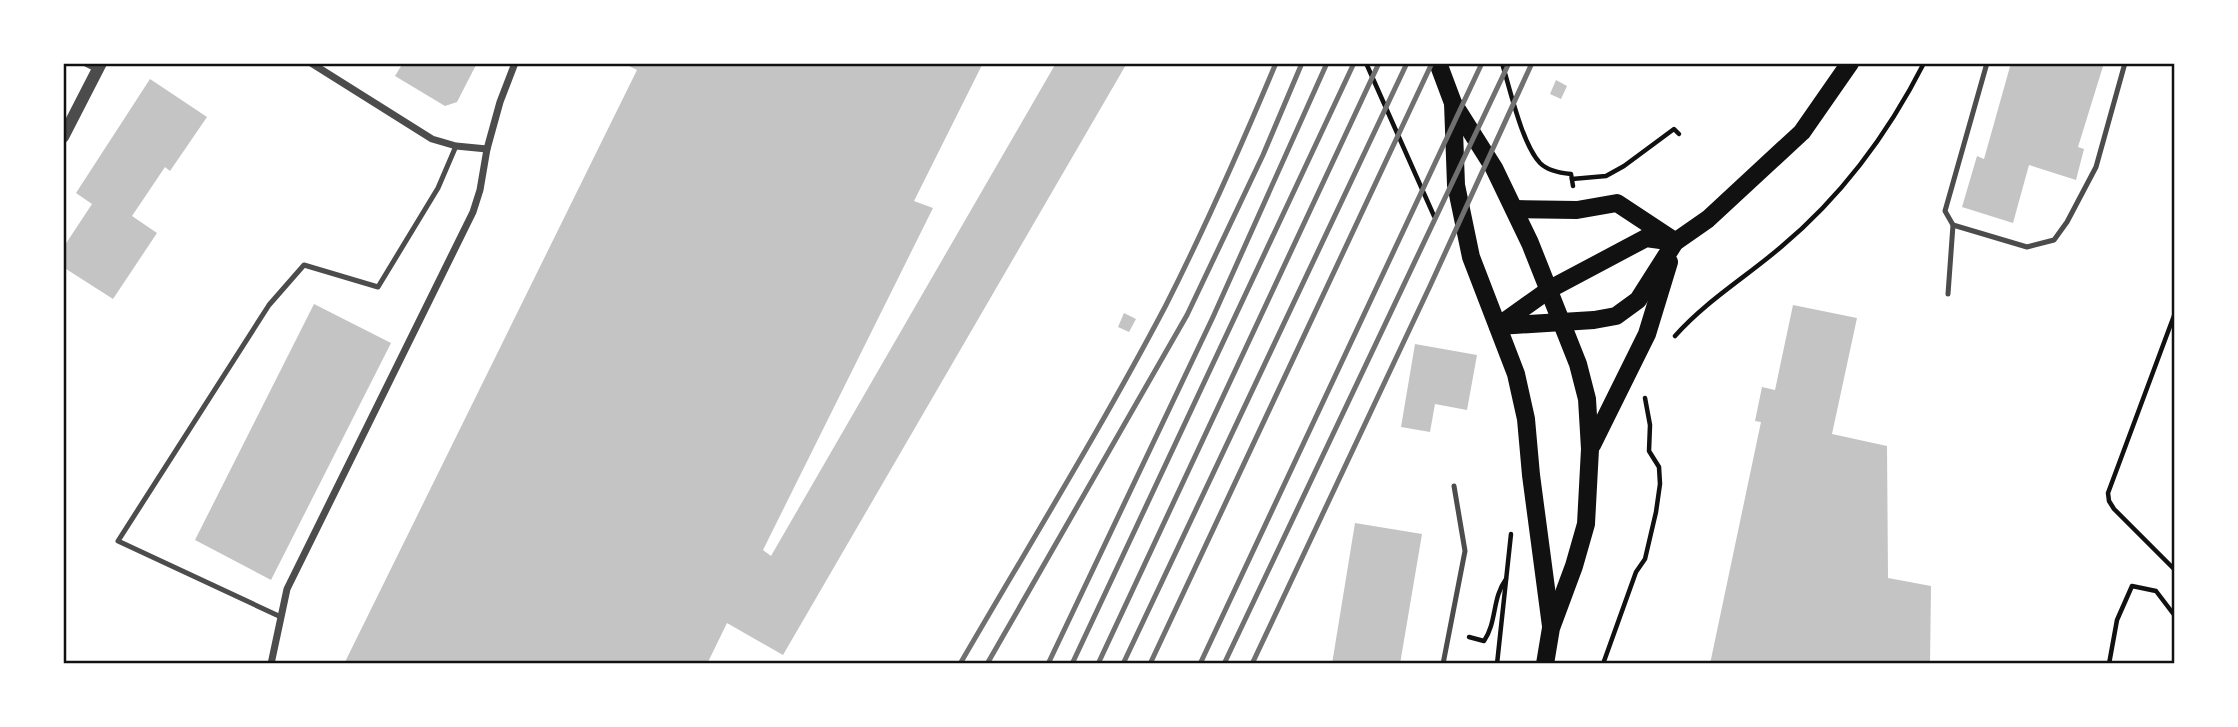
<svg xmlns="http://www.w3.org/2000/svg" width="2238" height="727" font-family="Bitter,serif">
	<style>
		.building { fill: #c4c4c4 }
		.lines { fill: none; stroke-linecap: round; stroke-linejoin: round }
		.path { stroke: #111; stroke-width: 4.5 }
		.service { stroke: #4c4c4c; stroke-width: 5 }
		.minor { stroke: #4c4c4c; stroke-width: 7 }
		.tertiary { stroke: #4c4c4c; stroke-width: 12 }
		.primary { stroke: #111; stroke-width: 18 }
		.rail { stroke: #707070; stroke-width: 5 }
		.neatline { fill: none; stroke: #111; stroke-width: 2.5 }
	</style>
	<rect width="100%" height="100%" fill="#fff"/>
	<g class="building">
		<polygon points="403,63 477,63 457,102 445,106 395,76"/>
		<polygon points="623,63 983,63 914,201 933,208 763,550 771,556 1056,63 1127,63 783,655 727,623 707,664 344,664 637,70"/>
		<polygon points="2011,63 2104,63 2078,147 2084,149 2076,180 2029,165 2013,223 1962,207 1977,156 1984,159"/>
		<polygon points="150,79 207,117 170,171 165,167 132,216 157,233 113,299 63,267 63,248 92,204 76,193"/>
		<polygon points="1556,80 1567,86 1561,99 1550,94"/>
		<polygon points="314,304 391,343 271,580 195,540"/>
		<polygon points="1793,305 1857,318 1832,434 1887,446 1888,578 1931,586 1930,664 1710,664 1761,422 1755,421 1762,387 1775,390"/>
		<polygon points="1124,313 1136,319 1129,332 1118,327"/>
		<polygon points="1415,344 1477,355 1467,410 1435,404 1430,432 1401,427"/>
		<polygon points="1355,523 1422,534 1400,664 1332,664"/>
	</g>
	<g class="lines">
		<g class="path">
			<polyline points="1366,63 1434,216"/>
			<path d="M1502,63C1510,89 1522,144 1540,163C1548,171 1560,173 1571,174L1573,186"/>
			<polyline points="1572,179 1606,176 1624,166 1674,129 1679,134"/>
			<polyline points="2175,313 2108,493 2109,501 2114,509 2175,570"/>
			<path d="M1675,336C1706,301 1746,277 1781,247C1842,196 1888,134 1924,63"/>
			<path d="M1469,637L1484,641C1497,622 1492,598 1506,579"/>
			<polyline points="1497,664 1511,534"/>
			<polyline points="1603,664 1636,572 1645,559 1656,512 1660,484 1659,467 1649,451 1650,425 1645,398"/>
			<polyline points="2109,664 2117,620 2132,586 2156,591 2175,616"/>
		</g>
		<g class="service">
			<polyline points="1953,225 2027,247 2054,240 2067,222 2096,167 2125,63"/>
			<polyline points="1948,294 1953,225 1945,211 1987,63"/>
			<polyline points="281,617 118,541 269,305 304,265 378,287 438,188 456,146"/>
			<polyline points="1443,664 1465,551 1454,486"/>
		</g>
		<g class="minor">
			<polyline points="86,63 98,69"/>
			<polyline points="311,63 432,139 456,146 487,149 500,102 515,63"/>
			<polyline points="271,664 287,589 473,212 480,190 487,149"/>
		</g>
		<polyline class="tertiary" points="63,137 101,63"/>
		<g class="primary">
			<polyline points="1438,63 1453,103 1494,168 1530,243 1578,364 1587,399 1590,449 1586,524 1574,566 1551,628 1545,664"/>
			<polyline points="1453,103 1456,185 1471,257 1516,374 1526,419 1531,475 1551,626"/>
			<polyline points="1514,209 1577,210 1617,203 1673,240"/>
			<polyline points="1498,326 1594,320 1616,316 1638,300 1675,242 1708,219 1802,132 1850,63"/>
			<polyline points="1498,326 1550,289 1646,238 1675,242"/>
			<polyline points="1592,445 1647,334 1669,262"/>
		</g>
		<g class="rail">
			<path d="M960,664C1029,545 1102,427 1166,305C1206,226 1242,144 1276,63"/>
			<polyline points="987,664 1187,315 1263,155 1302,63"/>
			<polyline points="1048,664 1213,317 1327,63"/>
			<polyline points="1072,664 1354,63"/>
			<polyline points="1098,664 1379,63"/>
			<polyline points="1123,664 1407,63"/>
			<polyline points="1150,664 1432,63"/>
			<polyline points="1200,664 1482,63"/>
			<polyline points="1224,664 1509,63"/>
			<polyline points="1252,664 1430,286 1532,63"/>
		</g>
	</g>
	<rect width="2238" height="727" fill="none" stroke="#ffffff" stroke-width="130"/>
	<rect x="65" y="65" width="2108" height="597" class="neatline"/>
</svg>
